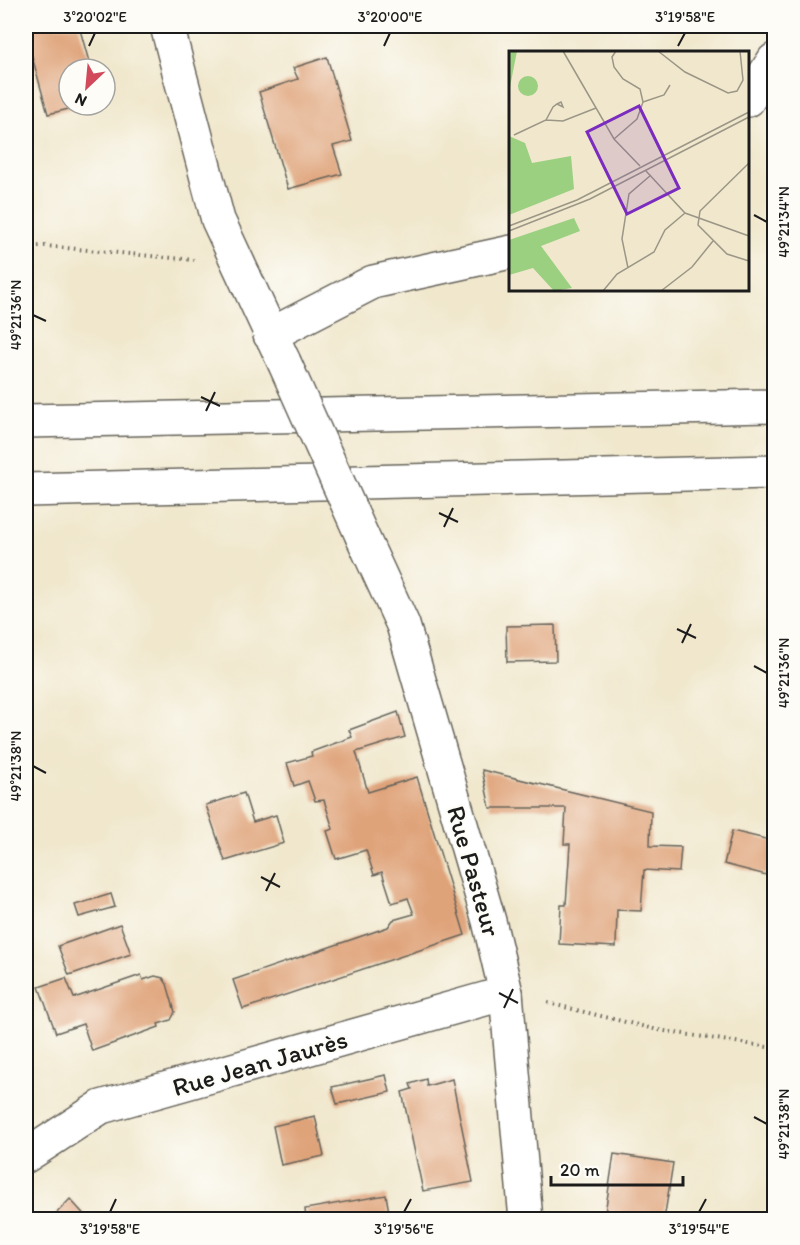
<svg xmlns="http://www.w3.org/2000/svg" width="800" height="1245" font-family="Itim,sans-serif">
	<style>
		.building { fill: #dfa379 }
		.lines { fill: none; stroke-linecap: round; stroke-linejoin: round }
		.minor-casing { stroke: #66635a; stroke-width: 36 }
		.highway-casing { stroke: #66635a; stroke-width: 36 }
		.path { stroke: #66635a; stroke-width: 4; stroke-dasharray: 1.5 4.5; stroke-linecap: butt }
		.minor { stroke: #fff; stroke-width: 33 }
		.highway { stroke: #fff; stroke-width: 33 }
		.minor-bridge-casing { stroke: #66635a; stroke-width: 36; stroke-linecap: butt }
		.minor-bridge { stroke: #fff; stroke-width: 33 }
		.ticks { fill: none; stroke: #1c1c1c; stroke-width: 2 }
		.labels { text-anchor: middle; stroke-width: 4.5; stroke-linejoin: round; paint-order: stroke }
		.street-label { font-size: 26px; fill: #1c1c1c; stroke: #fdfcf7 }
		.inset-road { fill: none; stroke: #9b9686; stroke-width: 1.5 }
		.view { fill: #7b2cbf; fill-opacity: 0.15; stroke: #7b2cbf; stroke-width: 3 }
		.inset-edge { fill: none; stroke: #1c1c1c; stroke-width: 3 }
		.neatline { fill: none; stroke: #1c1c1c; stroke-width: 2 }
		.ticks-label { font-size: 15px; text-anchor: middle; fill: #1c1c1c }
	</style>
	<rect width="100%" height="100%" fill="#fdfcf7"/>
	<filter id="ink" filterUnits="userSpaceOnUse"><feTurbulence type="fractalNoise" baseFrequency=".0167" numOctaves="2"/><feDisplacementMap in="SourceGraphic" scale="12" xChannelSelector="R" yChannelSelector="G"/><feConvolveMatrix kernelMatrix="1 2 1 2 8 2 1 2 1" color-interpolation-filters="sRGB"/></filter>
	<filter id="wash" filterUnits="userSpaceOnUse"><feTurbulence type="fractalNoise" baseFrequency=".008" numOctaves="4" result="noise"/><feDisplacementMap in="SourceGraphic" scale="24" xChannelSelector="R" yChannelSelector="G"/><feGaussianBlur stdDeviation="1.35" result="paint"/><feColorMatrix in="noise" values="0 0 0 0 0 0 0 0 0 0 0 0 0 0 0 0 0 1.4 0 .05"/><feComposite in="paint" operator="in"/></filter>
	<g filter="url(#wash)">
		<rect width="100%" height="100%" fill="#f0e7cc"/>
		<g id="blocks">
			<g class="building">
				<polygon points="26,26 79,26 91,69 69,69 69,105 81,106 48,114 28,42 26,43"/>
				<polygon points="327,57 352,141 333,146 342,174 288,189 259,92 298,79 293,68"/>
				<polygon points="555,625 556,661 507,662 506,626"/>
				<polygon points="398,712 405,737 356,752 368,792 417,777 465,935 243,1009 233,980 388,927 393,920 414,914 408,898 392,903 382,872 374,875 366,850 336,859 327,831 333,829 324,800 315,801 308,781 294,786 287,763 312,756 311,752 352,737 349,730"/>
				<polygon points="482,770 651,811 650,846 681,847 679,872 644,870 641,911 617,910 616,947 559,944 561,905 566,905 570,844 564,844 566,808 490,808"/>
				<polygon points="244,793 253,822 276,815 284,843 225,861 206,805"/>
				<polygon points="732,831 774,841 774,877 724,864"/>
				<polygon points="111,894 115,907 79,917 75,905"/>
				<polygon points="120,924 131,954 69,975 58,946"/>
				<polygon points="141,975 143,980 155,976 163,978 167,984 175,1012 171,1020 158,1024 159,1027 92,1051 83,1024 56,1033 39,987 66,978 74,998"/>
				<polygon points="386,1075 390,1092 337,1104 332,1087"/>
				<polygon points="426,1079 427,1086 452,1079 473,1182 423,1191 402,1092 412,1089 410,1084"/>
				<polygon points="315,1116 324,1156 281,1165 273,1126"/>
				<polygon points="614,1154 673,1163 664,1220 604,1220"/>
				<polygon points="386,1195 390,1218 306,1220 305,1209"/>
				<polygon points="70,1199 89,1220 43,1220 47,1215 51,1219"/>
			</g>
		</g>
	</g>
	<g filter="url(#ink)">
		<use href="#blocks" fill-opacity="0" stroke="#66635a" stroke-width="1.5"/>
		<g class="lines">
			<defs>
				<g id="minor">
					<polyline points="167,26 218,220 284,362"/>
					<polyline points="748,100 774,60"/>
					<polyline points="270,335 373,282 511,252"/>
					<polyline points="362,536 403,625 489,921 506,993 526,1220"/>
					<polyline points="26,1156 101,1107 506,993"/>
				</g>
				<g id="highway">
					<polyline points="26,421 774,406"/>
					<polyline points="26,490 774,472"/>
				</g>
			</defs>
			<use href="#minor" class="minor-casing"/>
			<use href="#highway" class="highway-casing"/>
			<g class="path">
				<polyline points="26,247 45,246 194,260"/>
				<polyline points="548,1003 658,1030 774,1048"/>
			</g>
			<use href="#minor" class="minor"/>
			<use href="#highway" class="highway"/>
			<defs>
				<polyline id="minor-bridge" points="284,362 362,536"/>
			</defs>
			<use href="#minor-bridge" class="minor-bridge-casing"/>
			<use href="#minor-bridge" class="minor-bridge"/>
		</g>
	</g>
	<path class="ticks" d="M89,46L95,33M384,46L390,33M678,46L685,33M754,215L767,222M33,315L46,321M201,397L220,406M206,411L215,392M439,513L458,522M444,527L453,508M677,629L696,638M682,643L691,624M754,666L767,673M33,766L46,773M261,877L280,887M266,891L275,873M499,993L518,1003M504,1008L513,989M754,1117L767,1124M110,1212L116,1199M404,1212L411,1199M699,1212L706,1199"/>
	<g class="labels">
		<g class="street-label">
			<text transform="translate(474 871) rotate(74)" y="9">Rue Pasteur</text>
			<text transform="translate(260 1063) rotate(-16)" y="9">Rue Jean Jaurès</text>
		</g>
	</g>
	<g transform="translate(509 51)">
		<rect width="240" height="240" fill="#f0e7cc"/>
		<path d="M0,0H8L0,41ZM9 35a10 10 0 1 1 20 0a10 10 0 1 1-20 0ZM0,85L16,92L23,112L62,105L65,138L0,164ZM65,167L71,180L32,195L63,237L45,240L24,217L0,224V189Z" fill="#9bd081"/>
		<path class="inset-road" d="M54,0L105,88L131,115M149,0L176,21L219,42L228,40L234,29L231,0M134,51L155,44L161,34M37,69L54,70L87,57M5,84L37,69L44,56L48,53L52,51L54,56L48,53M105,88L128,68L134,51L131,38L114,28L105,16L103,6L107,0M240,112L191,160L189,174L218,203L240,210M137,120L176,162L240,185M0,175L68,149L240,61M0,180L81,148L240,66M119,217L113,188L120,143L142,124M94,240L108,223L145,201L156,179L176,162M152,240L183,216L204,190"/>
		<path class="view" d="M130,55L170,137L118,163L78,81Z"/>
		<rect width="240" height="240" class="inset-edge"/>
	</g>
	<rect width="800" height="1245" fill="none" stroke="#fdfcf7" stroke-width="66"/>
	<g transform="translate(87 87) rotate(206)"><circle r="28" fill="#fdfcf7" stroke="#a3a29f" stroke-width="1.5"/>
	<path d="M0-4.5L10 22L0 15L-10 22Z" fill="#d1495b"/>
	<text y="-9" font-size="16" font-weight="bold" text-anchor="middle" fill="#1c1c1c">N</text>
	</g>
	<path d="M551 1176v9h132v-9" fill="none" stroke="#1c1c1c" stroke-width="3"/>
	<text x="560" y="1176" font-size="18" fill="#1c1c1c" stroke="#fdfcf7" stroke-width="4.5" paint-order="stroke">20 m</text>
	<rect x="33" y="33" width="734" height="1179" class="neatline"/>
	<g class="ticks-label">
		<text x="95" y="22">3°20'02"E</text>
		<text x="390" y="22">3°20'00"E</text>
		<text x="685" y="22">3°19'58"E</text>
		<text transform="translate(784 222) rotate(-90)" y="5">49°21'34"N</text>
		<text transform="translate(16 315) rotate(-90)" y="5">49°21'36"N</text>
		<text transform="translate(784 673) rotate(-90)" y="5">49°21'36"N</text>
		<text transform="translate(16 766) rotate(-90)" y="5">49°21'38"N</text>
		<text transform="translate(784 1124) rotate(-90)" y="5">49°21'38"N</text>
		<text x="110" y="1234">3°19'58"E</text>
		<text x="404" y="1234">3°19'56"E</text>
		<text x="699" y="1234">3°19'54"E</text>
	</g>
</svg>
